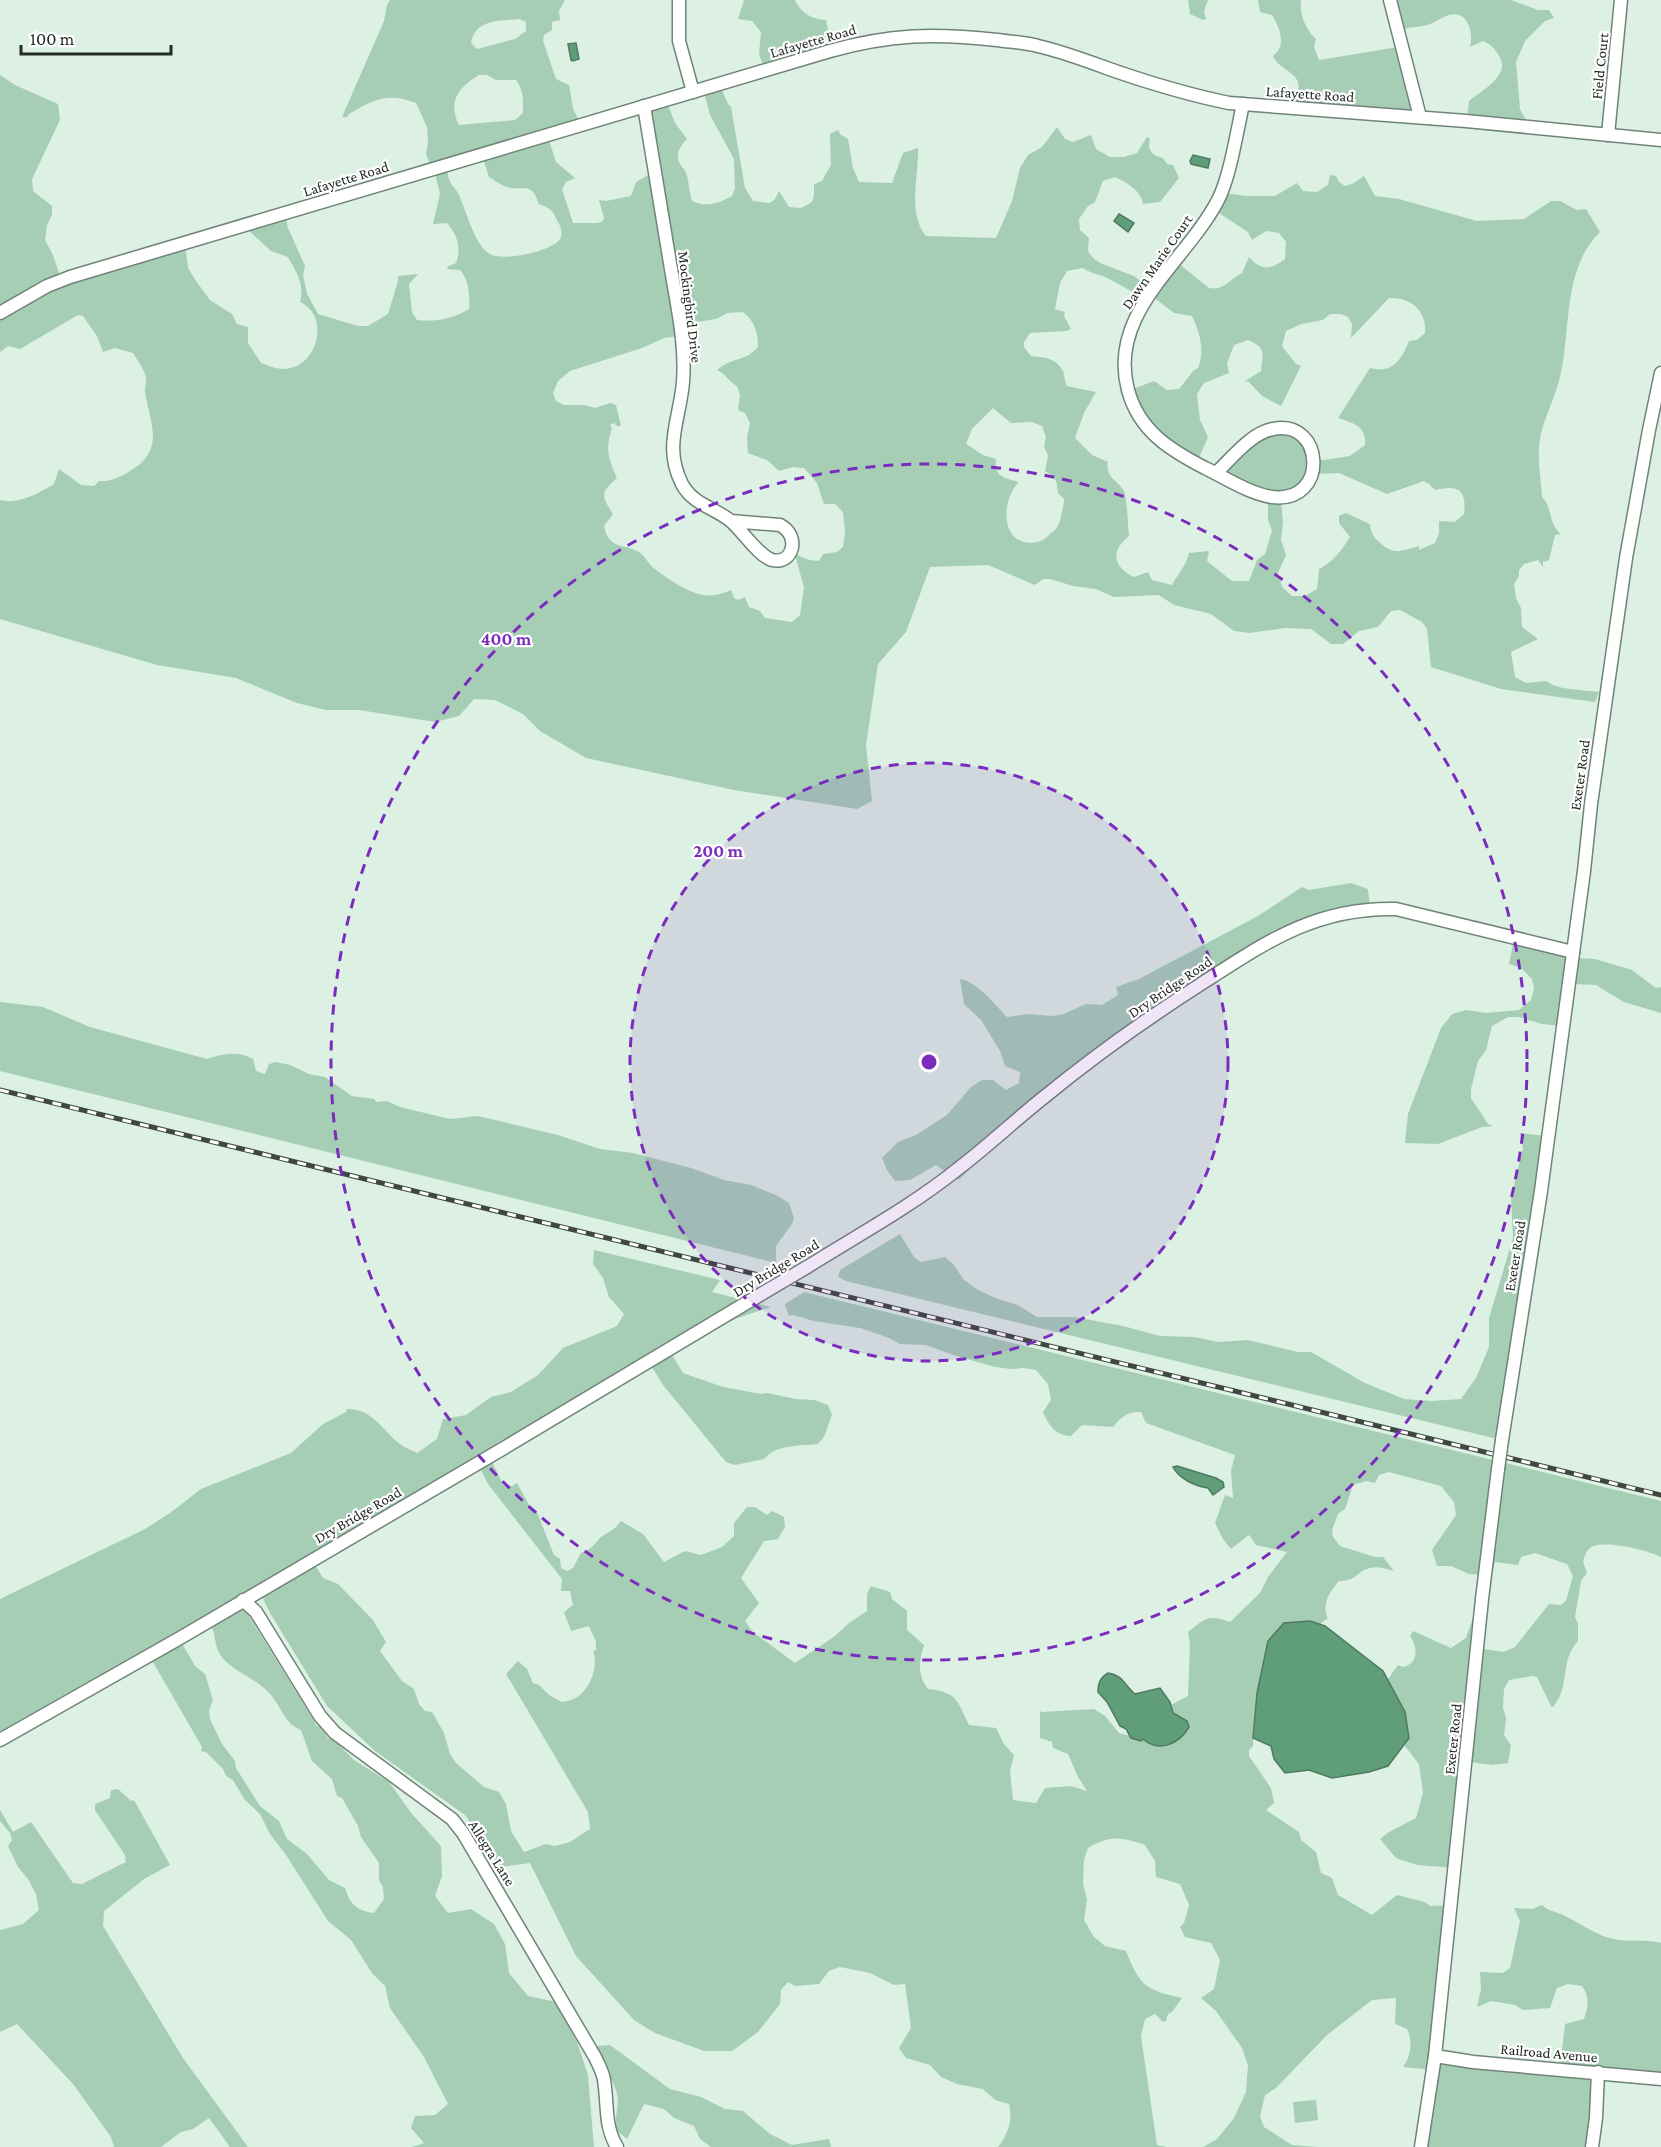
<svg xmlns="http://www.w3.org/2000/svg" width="1661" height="2147" font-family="'Crimson Pro',serif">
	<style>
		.green { fill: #a6ceb5; fill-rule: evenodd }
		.water { fill: #609d79; stroke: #4e7a60; stroke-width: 1.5 }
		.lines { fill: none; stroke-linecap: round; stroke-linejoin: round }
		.minor-casing { stroke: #708377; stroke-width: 15 }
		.minor { stroke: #fff; stroke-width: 12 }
		.rail-casing { stroke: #3e4741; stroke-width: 5 }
		.rail { stroke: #fff; stroke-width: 3; stroke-dasharray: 9; stroke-linecap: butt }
		.minor-bridge-casing { stroke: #708377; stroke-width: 15; stroke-linecap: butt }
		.minor-bridge { stroke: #fff; stroke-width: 12 }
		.ring { fill: none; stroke: #7b2cbf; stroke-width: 3; stroke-dasharray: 10 8 }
		.labels { text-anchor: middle; stroke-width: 4.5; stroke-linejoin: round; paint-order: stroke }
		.street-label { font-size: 15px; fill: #232a25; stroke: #fff }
		.centre { fill: #7b2cbf; stroke: #fff; stroke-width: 3 }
		.ring-label { font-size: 18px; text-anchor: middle; font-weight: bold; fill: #7b2cbf; stroke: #fff; stroke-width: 4.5; stroke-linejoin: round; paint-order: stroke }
	</style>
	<rect width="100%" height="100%" fill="#dcf1e3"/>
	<g class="green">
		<path d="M390,0H565L559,11L560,20L552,22V30L544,35L543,41L556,79L569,85L573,108L582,128L549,140L556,162L575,178L566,182L562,189L573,223H596L602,222L604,218L599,200L606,201L631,196L636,182L657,170L648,110L668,105L675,123L687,139C680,146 675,154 680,164C682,168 685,169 686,173C689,181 689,191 692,201C706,208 719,203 732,196L735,188L734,159L710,115L704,92L721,88L728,104L731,107L745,188L753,201L770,203L775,199L779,191L789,207L801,208L812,202L814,195V184L822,181L831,165L830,134L838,130L841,135L848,139L853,168L859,182L892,183L903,153L918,148C919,176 907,213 926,236L996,238L1012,201L1020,168L1028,155L1042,147L1057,127L1065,139L1073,142L1091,135L1096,149L1110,157H1124L1137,153L1147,137L1150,139C1147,150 1152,156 1163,158L1167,164L1173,165L1179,178L1160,202L1143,204C1141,190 1127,183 1115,177L1103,181L1095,202L1088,206L1079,219L1080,230L1089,238L1088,251L1093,258L1100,263L1134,276L1153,291L1178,263L1209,288C1224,291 1230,279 1242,273L1249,257C1262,271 1270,270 1285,259L1286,242L1279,233L1266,231L1252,240L1248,232L1216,211L1224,193L1247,196H1275L1297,183L1303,191L1317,192L1328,185L1330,175L1336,176L1339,182L1345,186L1354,183L1364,176L1375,196L1399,199L1477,221L1524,219L1551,201H1560L1577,210L1586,209L1600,232C1561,270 1572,333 1559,381C1553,403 1541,423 1539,446C1538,463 1541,481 1542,497C1553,508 1548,524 1561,534L1555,535L1549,560L1543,562V567L1538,560L1524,564L1519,570V576L1514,584L1516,598L1521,608L1522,627L1538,639L1511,652L1515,677L1526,683L1547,681C1555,690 1586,690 1599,692L1595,702L1501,689L1431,667L1427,629L1422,622L1400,610L1391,611L1378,627L1359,631L1343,644H1331L1311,629L1285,628L1250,633L1234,631L1211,614L1174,605L1159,595L1114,597L1096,589L1073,586L1050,579H1043L1035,585L988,565L930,567L906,632L878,664L866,745L872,801L857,809L734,790L586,758L540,731L523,714L495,700L474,699L459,716L435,722L359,710H326L297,703L236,678L157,665L0,619V500C18,505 39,493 54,484L59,469L81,485L94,486L99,481C110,482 121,477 130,471C166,450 150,423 145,392C144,387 147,383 146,378C145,370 137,360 133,353L115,348L103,352L97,336L83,316L78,315L20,349L8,346L0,352V75L15,85L58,104L60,120L32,179L33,191L52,206V215L47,225L45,240L53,255L61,279L185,243L188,268L196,281L210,300L232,314L237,324L248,327V343L261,363C267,365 276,369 283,369C318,369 331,316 300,302C305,285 296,271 288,257L271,251L247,229L285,214L288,228L305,266L303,275L307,294L318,314L358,326H368L388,314L398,281V276L418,274L409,284L412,312L417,320C435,322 453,319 469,309C470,296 469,280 460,270L448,269L447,267L456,263C462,249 457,234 447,223L433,224L440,194L435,173L433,172L426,154L428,142L427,127L416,103C388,92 374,99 349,114L347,117H342L384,21L387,5ZM519,19L526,22V31L515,39L477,49L471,43C475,19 499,21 519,19ZM479,75H487L496,80H516C524,91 523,100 523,113L515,120L459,125C447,101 459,87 479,75ZM483,158L489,177C494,180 501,185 507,187C523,192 531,180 539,204C552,209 552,210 558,222C561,227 563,233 560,239C553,251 503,262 490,254C474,245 466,209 458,193C456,189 452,186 450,182C448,178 448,173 447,169ZM1083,268C1090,273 1097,274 1105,277C1120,284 1133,292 1147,302L1153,297L1174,313L1192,316C1200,333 1205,350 1198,368L1194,370L1179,389L1167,390L1154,381L1133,389L1149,429L1198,460L1208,437L1200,420L1197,394L1204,383L1229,373L1227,363L1234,345L1248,340C1266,347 1263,353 1261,371L1245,381L1249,382L1262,396L1281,406L1301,366L1296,364L1282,346L1286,331L1301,324L1323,320L1330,314H1341L1348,317L1352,324L1351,338L1389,298C1411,297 1427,311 1425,333L1417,340L1409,341C1401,360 1393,374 1370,368L1338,418C1353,423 1367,426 1365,445L1350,456L1317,461L1289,428L1255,439L1222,470L1268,497V520L1272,531L1265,554L1257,560L1249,581H1232L1207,561L1209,551L1189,553C1186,567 1178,573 1172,585L1152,580L1148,572L1134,577C1113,567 1110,551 1129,536C1128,527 1127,498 1124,491C1118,480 1105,478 1108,462L1092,455L1075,438L1084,413L1096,392L1067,386C1065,382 1064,374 1063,371C1056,358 1044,357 1031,356L1024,347V342L1030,333L1066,331L1071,329L1064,316L1065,312L1055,309L1060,283L1067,271ZM743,312C755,322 758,332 758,347C744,363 733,356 717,370C726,374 728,381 737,386L740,395L738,410L745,413L750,423L747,437L748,453L767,460L779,471L793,467L804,468L817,483L824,504H835L843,512L845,532L843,547L837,552L823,554L819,561L809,560L795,554L804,588L800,615L792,622L765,618L760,611L749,607L745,597L738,600L734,598L731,590C725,593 711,597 704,595C688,593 668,579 655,569C648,564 646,557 639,552C623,543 609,550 604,526L613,514C601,495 600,493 617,478C608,458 605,449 612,428L610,425L614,423L617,426H621L616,405L610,403L595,408L584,405H564L556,401L553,393L558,381L570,371L642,348L664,338L685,335L686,324L716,319L728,313ZM993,408L1011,423L1032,422L1042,426L1046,437L1044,446L1048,456L1045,471C1056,477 1057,481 1058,493L1064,499V503C1062,510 1061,520 1058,526C1056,530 1051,533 1048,536C1037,547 1015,545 1009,529C1003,514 1008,493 1019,482C1004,478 994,477 996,459L983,455L966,444L972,429ZM1339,473L1387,494L1424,481L1429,484L1435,490C1457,485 1467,488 1464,514L1455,522L1439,521V533L1435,543L1419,550V546C1401,551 1393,556 1378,541C1372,535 1371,532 1370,524L1346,513L1339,516V523L1350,537C1341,551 1333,562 1319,569L1317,589L1305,596H1292L1282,587L1278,573L1286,555L1281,540L1283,522L1281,500L1317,474Z"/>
		<path d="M744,0H795C801,13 811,19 826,20L832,50L765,70L759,54L761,32L752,21L738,19Z"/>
		<polygon points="1188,0 1208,0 1204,11 1206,19 1203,20 1190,14"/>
		<path d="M1258,0H1301C1299,14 1306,30 1316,39L1314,47L1319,60L1404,46L1417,114L1295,107C1296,100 1300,89 1298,82C1294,71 1278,68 1273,56C1287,46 1280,28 1272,15L1260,12Z"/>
		<path d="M1394,0H1511L1538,10H1549L1554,18L1545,21L1525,41L1516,62L1520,109L1529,126L1467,120L1469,101C1481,91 1510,76 1500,58C1495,49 1492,45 1483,41L1470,47C1474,33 1468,10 1449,15C1441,17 1435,23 1427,25C1420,27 1412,27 1404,29L1402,27Z"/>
		<path d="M1351,883L1368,889L1370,908L1286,932L1150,1016L985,1153L960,1179L957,1180L936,1165L910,1180L895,1181L887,1170L882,1158L898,1142L916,1135L947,1115L971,1087L982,1080H993L1006,1090L1019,1083L1020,1072L1005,1066L1000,1051L981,1020L964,1004L960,979C978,982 995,1005 1007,1017L1029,1014L1052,1016L1064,1014L1086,1004L1102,1005L1118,995L1116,987L1139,979L1258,916L1302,887L1309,890Z"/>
		<polygon points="1514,939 1577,958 1595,959 1632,970 1656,988 1661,987 1661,1013 1624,1002 1596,985 1574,984 1562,1026 1542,1024 1518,1017 1508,1017 1492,1026 1486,1050 1478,1061 1471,1089 1471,1098 1488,1124 1493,1126 1482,1127 1438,1144 1405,1143 1408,1114 1441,1028 1452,1014 1466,1010 1486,1013 1519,1010 1531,1000 1534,989 1532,979 1521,968 1509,964"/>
		<path d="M0,1002L43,1007L90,1027L207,1059C222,1054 238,1050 253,1059L256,1071L265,1074L269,1064L276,1062L290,1065L309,1074L325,1077L352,1096L374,1099L376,1102L387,1101L400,1107L450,1119L478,1116L558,1135L600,1149L633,1153L691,1168L724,1180L751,1185L776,1195L789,1203L794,1218L792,1224L776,1246V1263L0,1071Z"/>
		<polygon points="1520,1133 1546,1136 1506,1441 846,1281 838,1277 840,1270 900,1234 914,1257 921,1262 945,1257 953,1264 964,1280 978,1290 998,1299 1018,1305 1037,1317 1074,1317 1123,1326 1160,1336 1195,1337 1218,1342 1248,1340 1298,1352 1311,1352 1365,1383 1404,1399 1431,1401 1461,1399 1476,1378 1489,1347 1489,1318 1513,1238 1511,1198 1523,1148"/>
		<path d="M594,1250L720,1280L712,1292L771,1307L706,1329L669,1350L683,1373L723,1387L761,1394L767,1393L796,1399L814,1400L828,1405L832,1415L824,1437L818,1444C802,1446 776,1444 764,1459L735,1465L726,1462L663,1385L650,1364L491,1460L504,1486H512L517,1483L532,1510L537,1512L554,1555L560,1559L561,1568L567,1571L573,1568L581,1553L591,1548L601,1537L615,1528L621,1521L643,1534L664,1562L685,1551L701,1555L722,1547L734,1536V1523L747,1507H755L767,1515L772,1511L784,1517L785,1527L778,1539L764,1541L741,1578L759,1603L745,1621L753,1632L795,1663L835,1636L849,1623L867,1611V1594L871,1586L890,1592L892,1599L907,1611V1630L924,1645C919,1661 917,1675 928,1689C957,1692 957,1700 969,1725L996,1728L1004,1744L1014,1755L1010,1771L1013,1800L1036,1803L1045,1788L1071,1786L1087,1791L1078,1777L1068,1754L1053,1748L1052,1742L1040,1738V1711L1042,1712L1094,1709L1105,1716L1119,1733L1142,1739L1173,1713L1171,1705L1188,1696L1190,1644L1188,1632C1206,1618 1207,1614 1230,1622L1260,1593L1268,1577L1287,1552L1256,1545L1249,1535L1231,1549L1223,1539L1215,1523L1225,1495L1233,1498L1231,1471L1235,1455L1146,1423L1141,1412C1128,1411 1121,1417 1113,1427L1082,1425L1071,1436C1055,1435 1049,1426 1043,1412L1051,1400L1048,1384L1036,1370L1024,1368L1011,1369L995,1367L950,1354L926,1345L900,1344L889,1338L860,1328L814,1321L793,1315L789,1316L785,1304L804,1292L1661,1501V1557C1647,1550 1609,1541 1594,1546C1587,1548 1585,1555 1583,1561L1587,1573L1581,1581L1575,1617L1578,1624V1641C1559,1661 1571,1686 1553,1707L1551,1706L1537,1677L1532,1676L1509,1680L1504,1689L1503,1708L1506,1718L1504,1735L1511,1745L1508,1763L1492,1765L1470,1762L1456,1868L1417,1865L1396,1858L1380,1839L1389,1832L1416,1818L1423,1793L1419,1764L1404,1745L1409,1738L1388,1679L1398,1665L1403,1667C1419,1663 1418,1648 1410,1636L1413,1631L1451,1648L1466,1638L1476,1609H1486L1484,1649L1504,1652L1515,1647L1549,1604L1561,1605L1566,1601L1573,1576L1567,1564L1535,1553L1521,1557L1518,1565L1495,1562L1492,1575L1469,1574L1451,1566H1437L1432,1550L1456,1515L1454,1502L1441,1486L1389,1472L1379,1475L1375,1483L1366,1481L1353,1485L1345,1509L1338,1514L1332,1530L1333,1537L1340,1546L1375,1557H1383L1394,1571C1386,1569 1378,1566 1370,1568C1356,1571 1358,1581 1339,1581C1330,1591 1321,1605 1328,1618L1320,1624L1310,1621L1253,1738V1746L1249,1750V1756L1271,1788L1274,1803L1266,1810L1299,1832L1301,1840L1316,1852L1321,1873L1332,1878L1338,1895L1372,1915L1397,1895L1425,1902L1430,1906L1453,1905L1438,2052L1560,2069L1565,2024L1584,2019C1588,2006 1590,1997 1582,1986L1568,1984L1557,1988L1550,2008L1523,2010L1515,2005L1491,2001L1477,2007L1481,1989L1480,1972L1503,1973L1510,1968L1520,1921L1514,1908L1533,1909L1542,1905C1549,1912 1559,1912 1567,1917C1585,1926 1598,1937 1619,1940C1633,1942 1647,1939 1661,1943V2079L1601,2074L1591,2147H1425L1435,2070L1403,2067C1411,2057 1413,2040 1407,2029L1395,2024L1396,1998L1372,2000L1327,2035L1276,2088L1265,2095L1260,2116L1264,2127L1292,2145L1318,2147H1203L1217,2139L1234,2118L1246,2092L1248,2065L1242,2048L1216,2011L1201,1998L1214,1989L1220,1960L1211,1943L1185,1937L1180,1927L1184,1923L1189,1905L1180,1884L1156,1877L1155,1861L1145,1845C1121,1837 1111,1835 1088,1848L1084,1860L1083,1883L1087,1900L1084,1920L1094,1937L1105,1946L1126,1951C1140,1986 1145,1990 1182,1998L1172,2012L1168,2014L1166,2021L1163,2022L1155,2014L1145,2019L1141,2036L1157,2145L1167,2147H998C1008,2134 1013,2121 1009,2104L995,2100L983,2089L957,2084L941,2077L930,2065L906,2058L899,2048L911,2028L905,1984L894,1985L870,1973L840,1967L829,1971L819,1984L795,1986L788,1982L781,1990L780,2004L758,2032L732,2051H704L655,2033L634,2020L576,1956L530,1863L501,1867L465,1815L375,1751L327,1706L270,1613L259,1590L241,1603L317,1726H321L328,1738L334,1740L354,1760L389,1782L412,1814L441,1846L442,1876L435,1896L448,1913L471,1909L494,1924L505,1944L509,1973L528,1996L556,2002L577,2042L588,2075L594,2147H412L424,2143L411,2128L415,2116L435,2115L448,2104L424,2057L390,2008L385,1986L372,1973L351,1940L328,1921L286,1855L270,1834L260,1814L245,1800L233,1780L226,1776L223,1769L206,1752L201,1751L202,1747L150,1657L0,1740V1599L145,1529L170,1513L201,1489L291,1453L323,1424L346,1412L347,1409C372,1408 383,1431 400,1444C405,1448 412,1450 417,1453L437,1439L443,1419L466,1415L491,1397L511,1392L538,1375L563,1348L617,1326L624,1314L609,1297L603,1278L593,1264ZM479,1466L488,1484L562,1579L561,1591H570L573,1605L564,1612L571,1631L589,1626L596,1642V1650L593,1651C599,1667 590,1689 576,1698C572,1700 567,1701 562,1702L549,1695L539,1685L533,1683L527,1669L518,1661L506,1674L588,1812L590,1829L570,1842L555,1846L546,1844L524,1852L511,1831L506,1804L499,1792L484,1787L456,1763L450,1754L444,1733L432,1712L425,1711L419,1704L414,1689L402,1681L380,1651L386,1642L373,1620L338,1584L323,1578L312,1560ZM209,1621C216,1631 214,1647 221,1656C234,1673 257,1678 271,1695C282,1708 284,1723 301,1730L312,1761L332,1779L337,1796L342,1798L358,1826L361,1837L379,1863V1880L383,1887L384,1899L374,1913C357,1911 350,1904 345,1888L329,1880L307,1854L287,1839L279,1821L260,1806L236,1768L235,1761L222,1744L210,1719L209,1710L213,1700L205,1674L195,1666L179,1638Z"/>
		<polygon points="118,1789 131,1801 134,1800 170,1865 144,1879 104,1911 103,1926 183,2058 248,2147 230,2147 209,2118 193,2129 181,2132 161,2147 114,2147 111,2137 73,2084 17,2024 0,2032 0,1930 23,1924 39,1910 36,1894 28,1879 18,1867 8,1846 12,1840 10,1833 0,1821 0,1810 13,1832 31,1822 73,1883 82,1884 126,1862 125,1855 95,1810 95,1804 110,1798 111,1790"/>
		<polygon points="610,2045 670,2089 701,2097 725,2109 743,2111 770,2134 792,2145 829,2139 831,2147 711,2147 700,2139 694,2126 674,2118 664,2109 644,2104 627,2139 615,2129 618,2099 616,2090 596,2046"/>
		<polygon points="1316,2100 1318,2120 1295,2123 1293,2102"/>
	</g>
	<g class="water">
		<polygon points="576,43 579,59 573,61 571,60 568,44"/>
		<polygon points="1193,155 1210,159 1208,168 1191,164 1190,161"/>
		<polygon points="1119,214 1134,223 1128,232 1114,221"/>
		<path d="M1177,1466L1216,1478L1223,1482L1224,1487L1213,1495L1208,1488C1195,1486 1179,1479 1173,1467Z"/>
		<polygon points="1310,1621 1325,1626 1383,1671 1405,1712 1409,1738 1388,1766 1369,1772 1332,1778 1309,1770 1285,1773 1274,1759 1271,1746 1253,1738 1257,1693 1268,1641 1284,1623"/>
		<path d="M1108,1673C1123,1675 1124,1685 1135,1694L1160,1688L1170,1702L1173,1713L1187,1721L1189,1727C1179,1744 1159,1753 1143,1739L1141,1741L1131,1738L1126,1729L1120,1726L1107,1702L1098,1692C1098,1683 1100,1678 1108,1673Z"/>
	</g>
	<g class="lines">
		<defs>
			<g id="minor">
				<polyline points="679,0 679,41 693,92"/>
				<polyline points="1390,0 1420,117"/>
				<path d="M644,106C653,160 662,215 671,269C677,306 686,344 683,382C680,419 663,447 682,484C693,505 716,508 732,522C743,532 759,556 772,560C793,565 801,536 780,525L731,521"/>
				<polyline points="1608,135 1621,0"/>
				<path d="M0,313L47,286L70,277L830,51C891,34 934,33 997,40C1010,42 1024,42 1038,46C1064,52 1090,62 1115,71C1153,84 1190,95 1229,103L1466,121L1661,140"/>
				<path d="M1216,473C1232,458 1251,433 1273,429C1324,418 1330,504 1272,497C1248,493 1226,478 1205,468C1170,450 1139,431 1128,390C1107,312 1186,262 1218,200C1230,177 1237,131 1243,104"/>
				<path d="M807,1267C858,1235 912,1206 959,1168C988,1146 1014,1121 1043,1098C1093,1057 1146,1019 1201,984C1266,942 1316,907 1396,909L1573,952"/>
				<polyline points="1502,1440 1541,1191 1584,871 1591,804 1626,558 1649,430 1661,373"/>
				<path d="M243,1600L256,1612L320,1716L335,1733L452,1819L463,1833L595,2057C598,2064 603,2072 604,2080C608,2103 604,2126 617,2147"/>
				<polyline points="0,1740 180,1638 504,1448 763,1293"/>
				<polyline points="1435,2056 1473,2062 1661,2079"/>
				<polyline points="1421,2147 1435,2056 1482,1599 1498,1469"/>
				<polyline points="1592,2147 1596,2118 1598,2072"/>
			</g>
		</defs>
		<use href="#minor" class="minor-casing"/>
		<use href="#minor" class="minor"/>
		<defs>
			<polyline id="rail" points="0,1090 1661,1495"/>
		</defs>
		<use href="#rail" class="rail-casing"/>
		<use href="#rail" class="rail"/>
		<defs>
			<g id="minor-bridge">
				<polyline points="763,1293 807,1267"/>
				<polyline points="1498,1469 1502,1440"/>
			</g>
		</defs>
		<use href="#minor-bridge" class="minor-bridge-casing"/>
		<use href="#minor-bridge" class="minor-bridge"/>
	</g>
	<circle cx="929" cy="1062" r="299" fill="#7b2cbf" fill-opacity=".12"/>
	<g class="ring">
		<circle cx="929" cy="1062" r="299"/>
		<circle cx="929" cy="1062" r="598"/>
	</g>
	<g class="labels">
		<g class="street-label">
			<text transform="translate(813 41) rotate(-16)" y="5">Lafayette Road</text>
			<text transform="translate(1600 66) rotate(-84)" y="5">Field Court</text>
			<text transform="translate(1310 94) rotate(4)" y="5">Lafayette Road</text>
			<text transform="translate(346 179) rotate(-17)" y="5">Lafayette Road</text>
			<text transform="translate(1157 262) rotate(-55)" y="5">Dawn Marie Court</text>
			<text transform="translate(690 307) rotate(83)" y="5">Mockingbird Drive</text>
			<text transform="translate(1580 775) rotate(-82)" y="5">Exeter Road</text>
			<text transform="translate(1170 987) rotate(-34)" y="5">Dry Bridge Road</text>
			<text transform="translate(1515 1256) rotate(-81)" y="5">Exeter Road</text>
			<text transform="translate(776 1268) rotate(-31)" y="5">Dry Bridge Road</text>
			<text transform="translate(358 1515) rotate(-30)" y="5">Dry Bridge Road</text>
			<text transform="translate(1453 1739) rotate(-84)" y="5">Exeter Road</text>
			<text transform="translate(492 1853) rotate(58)" y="5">Allegra Lane</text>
			<text transform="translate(1549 2053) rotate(5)" y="5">Railroad Avenue</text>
		</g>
	</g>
	<circle cx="929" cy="1062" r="9" class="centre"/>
	<g class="ring-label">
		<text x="506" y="645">400 m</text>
		<text x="718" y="857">200 m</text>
	</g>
	<path d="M21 45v9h150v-9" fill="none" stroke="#232a25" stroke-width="3"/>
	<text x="30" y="45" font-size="18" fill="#232a25" stroke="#ffffff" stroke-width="4.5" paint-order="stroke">100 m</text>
</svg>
